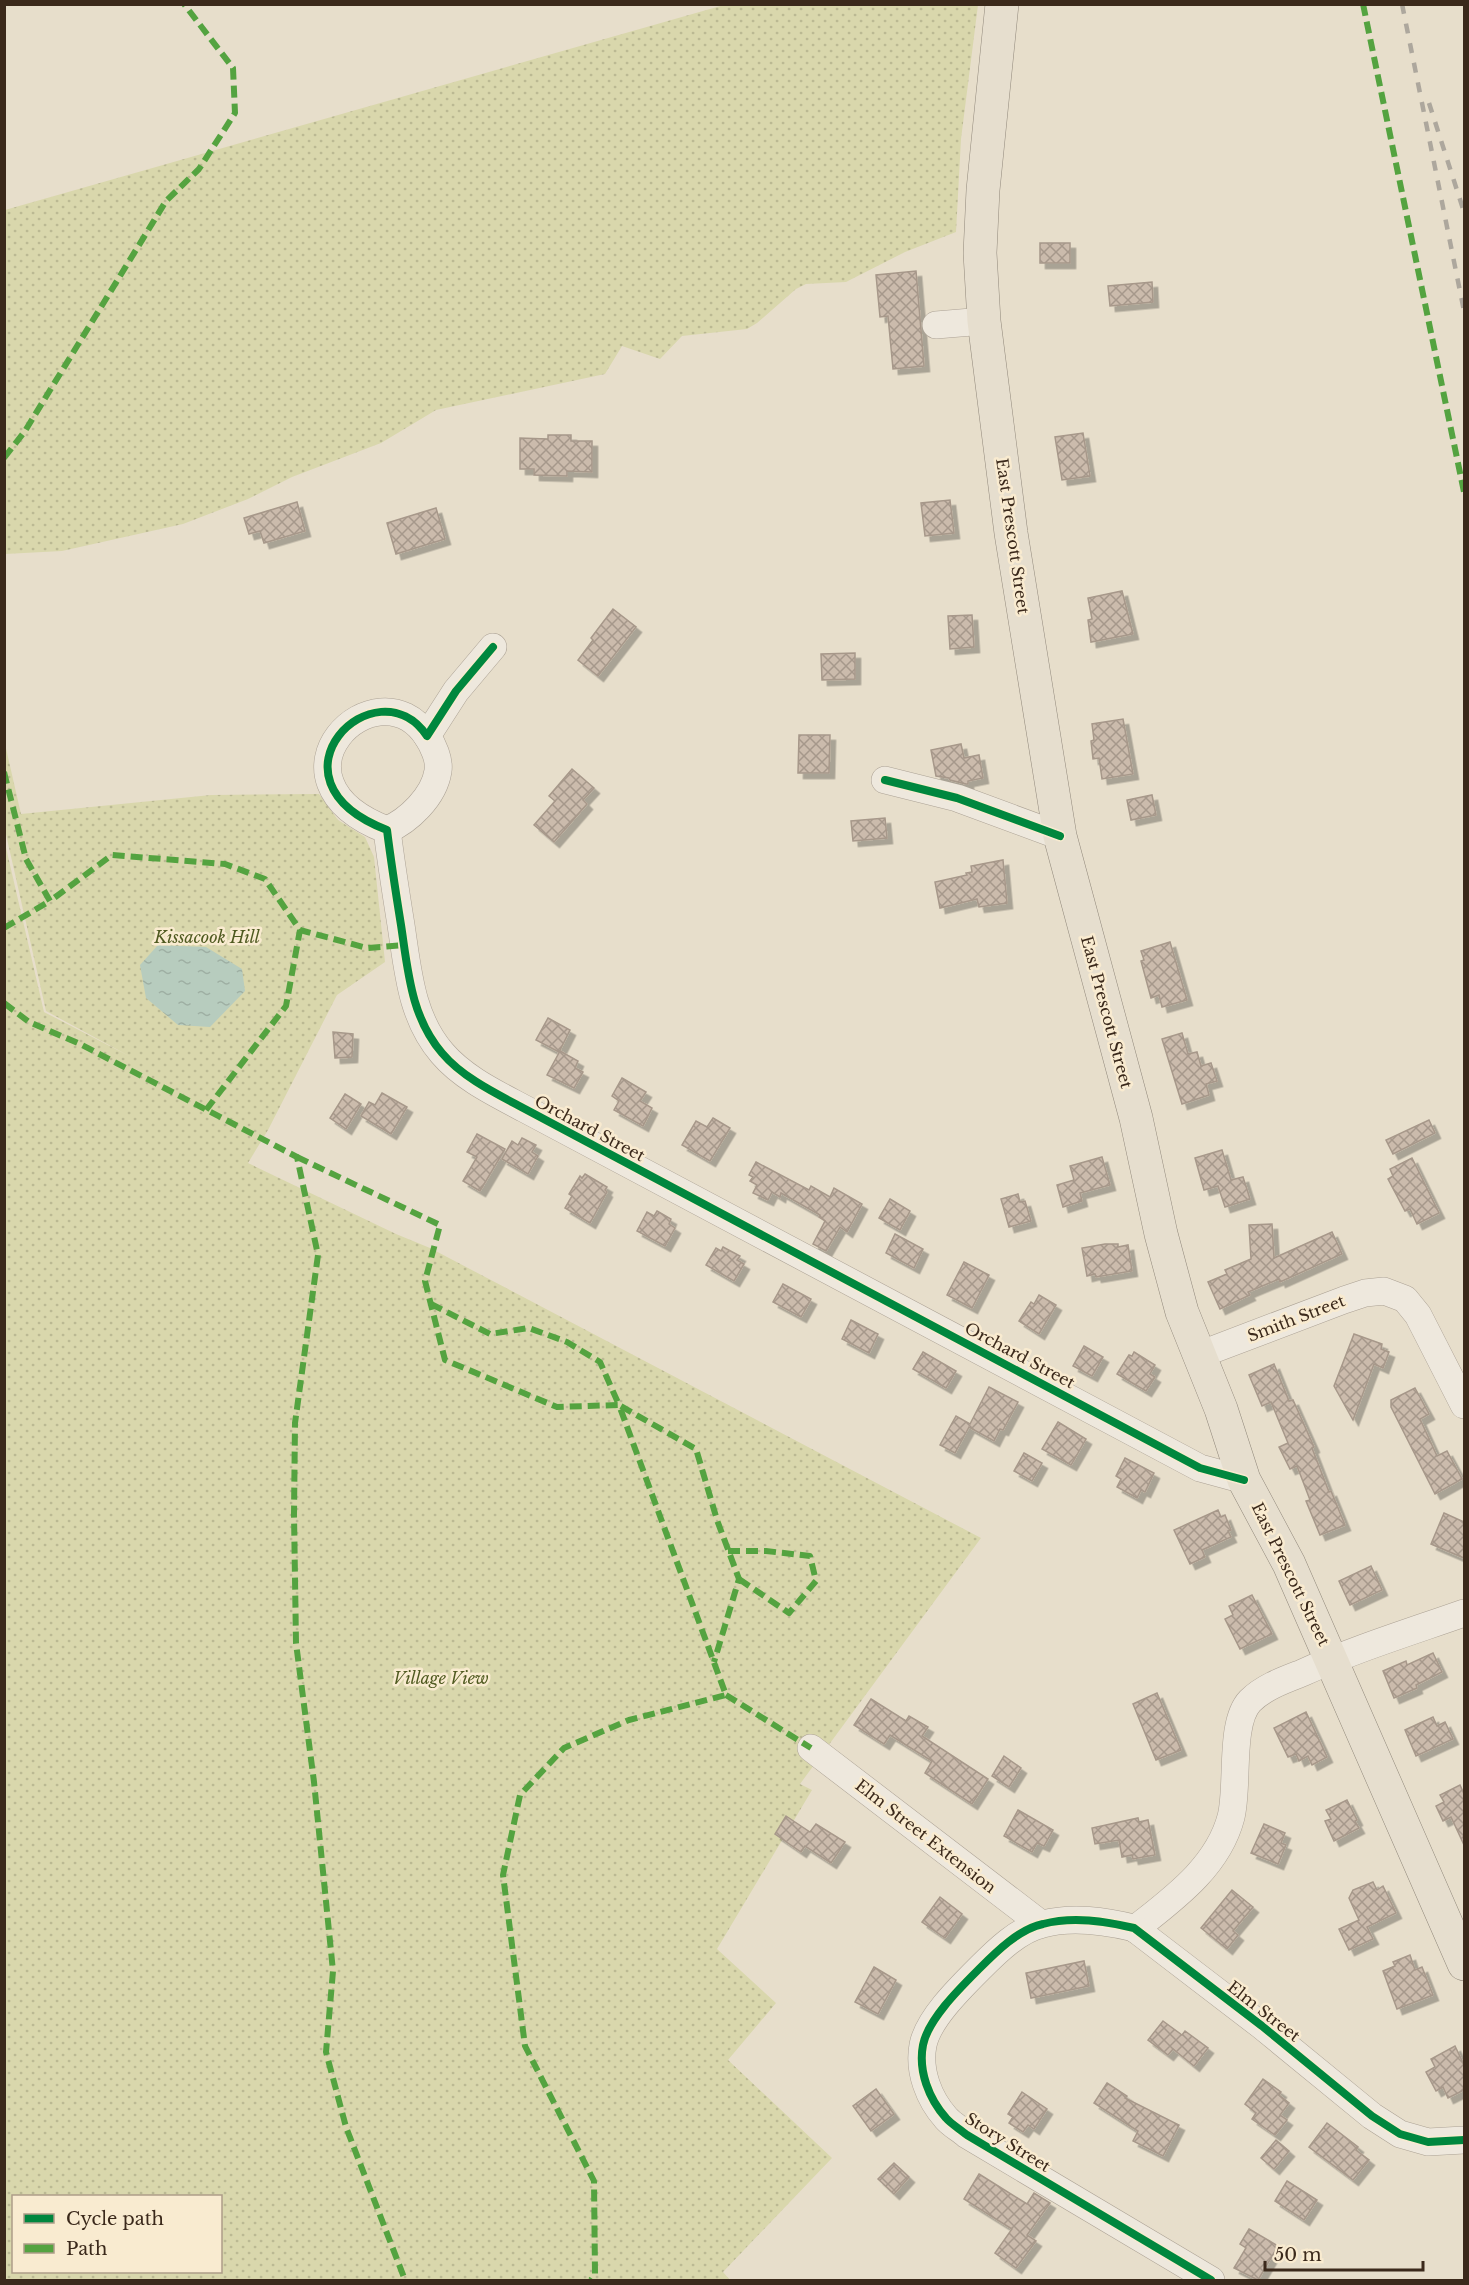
<svg xmlns="http://www.w3.org/2000/svg" width="1469" height="2285" font-family="'Libre Baskerville',serif">
	<style>
		.park { fill: url(#park-dots); fill-rule: evenodd }
		.water { fill: url(#water-ripples) }
		.building { fill: url(#building-cross-hatch); stroke: #a7988a; stroke-width: 1.5; filter: url(#shadow) }
		.lines { fill: none; stroke-linecap: round; stroke-linejoin: round }
		.minor-casing { stroke: #aca295; stroke-width: 28 }
		.major-casing { stroke: #91887b; stroke-width: 34 }
		.minor { stroke: #eee8dd; stroke-width: 27 }
		.major { stroke: #e6dece; stroke-width: 33 }
		.rail { stroke: #ada79d; stroke-width: 4.5; stroke-dasharray: 10 10; stroke-linecap: butt }
		.quiet { stroke: #54a340; stroke-width: 6; stroke-dasharray: 12 6; stroke-linecap: butt }
		.cycleway-casing { stroke: #f9ebd0; stroke-width: 11 }
		.cycleway { stroke: #00873e; stroke-width: 8 }
		.labels { text-anchor: middle; stroke-width: 5; stroke-linejoin: round; paint-order: stroke }
		.street-label { font-size: 16px; fill: #3b291b; stroke: #f9ebd0 }
		.park-label { font-size: 16px; font-style: italic; fill: #4f5a20; stroke: #f9ebd0 }
	</style>
	<defs>
		<pattern id="park-dots" width="8" height="8" patternUnits="userSpaceOnUse" patternTransform="scale(1.5)"><rect width="8" height="8" fill="#d9d7ac"/><path d="M2 2h.1M6 6h.1" fill="none" stroke="#bbb993" stroke-width="1.8" stroke-linecap="round"/></pattern>
		<pattern id="water-ripples" width="26" height="14" patternUnits="userSpaceOnUse" patternTransform="scale(1.5)"><rect width="26" height="14" fill="#b7ccbe"/><path d="M2 4q2-2 4 0t4 0M15 11q2-2 4 0t4 0" fill="none" stroke="#9eafa3"/></pattern>
		<pattern id="building-cross-hatch" width="8" height="8" patternUnits="userSpaceOnUse" patternTransform="scale(1.5)"><rect width="8" height="8" fill="#cbbbac"/><path d="M0 0l8 8M0 8l8-8" fill="none" stroke="#a6988b"/></pattern>
		<filter id="shadow"><feDropShadow dx="5.5" dy="5.5" stdDeviation="0" flood-color="#0004"/></filter>
	</defs>
	<rect width="100%" height="100%" fill="#e7decb"/>
	<g class="park">
		<polygon points="724,5 978,5 961,139 956,232 905,252 846,282 806,284 796,289 757,323 747,329 682,336 660,359 622,346 605,374 436,410 381,443 292,477 248,499 183,524 62,551 5,554 5,210"/>
		<path d="M5,744L21,814L211,795L319,794L338,820L365,837L374,857L385,962L337,995L268,1130L248,1163L396,1234L430,1248L981,1538L800,1784L812,1790L717,1949L776,2003L728,2060L832,2158L723,2272L730,2280H5L4,839L44,1012L131,1057L46,1011L5,830ZM14,2196H220V2272H14Z"/>
	</g>
	<polygon class="water" points="158,945 206,947 242,969 245,991 210,1027 178,1025 146,998 140,965"/>
	<g class="building">
		<rect x="1040" y="243" width="30" height="20"/>
		<polygon points="916,271 924,366 893,369 888,316 880,317 876,275"/>
		<polygon points="1152,282 1153,302 1110,306 1108,286"/>
		<polygon points="1083,433 1090,476 1062,480 1055,437"/>
		<polygon points="548,435 571,435 571,441 592,441 592,472 567,471 567,476 534,475 534,469 520,469 520,438 548,439"/>
		<polygon points="950,500 954,533 925,536 921,503"/>
		<polygon points="297,502 305,531 264,543 260,531 249,534 244,518"/>
		<polygon points="436,508 445,539 396,554 387,523"/>
		<polygon points="1122,591 1133,634 1091,642 1088,620 1092,619 1088,598"/>
		<polygon points="613,609 636,627 598,676 578,660 593,640 591,638"/>
		<polygon points="972,615 974,647 950,649 948,616"/>
		<polygon points="855,653 855,679 822,680 821,654"/>
		<polygon points="1123,719 1133,774 1102,779 1099,758 1093,759 1091,741 1094,740 1092,724"/>
		<polygon points="799,735 830,735 829,773 798,773"/>
		<polygon points="961,744 964,758 979,755 983,778 968,781 968,784 966,784 950,780 949,778 936,776 931,750"/>
		<polygon points="572,769 594,788 583,800 587,804 554,842 534,825 555,801 549,796"/>
		<polygon points="1152,795 1156,815 1131,820 1127,800"/>
		<polygon points="885,818 887,838 853,841 851,821"/>
		<polygon points="1003,860 1007,903 979,907 977,899 940,908 935,882 967,875 966,873 972,872 971,866"/>
		<polygon points="1170,942 1187,1000 1162,1007 1159,995 1151,998 1141,961 1144,960 1141,951"/>
		<polygon points="548,1018 570,1030 559,1052 536,1040"/>
		<polygon points="333,1032 353,1034 352,1057 335,1058"/>
		<polygon points="1182,1033 1188,1054 1197,1052 1201,1066 1211,1063 1217,1081 1206,1084 1209,1095 1182,1104 1162,1039"/>
		<polygon points="560,1051 578,1061 575,1068 583,1072 574,1088 547,1075"/>
		<polygon points="622,1078 646,1092 640,1101 652,1108 643,1126 614,1110 619,1101 612,1096"/>
		<polygon points="382,1093 407,1107 391,1134 361,1116 369,1102 375,1105"/>
		<polygon points="345,1094 361,1104 346,1129 330,1118"/>
		<polygon points="713,1118 730,1128 710,1161 682,1145 696,1121 707,1127"/>
		<polygon points="1429,1120 1435,1133 1393,1154 1386,1140"/>
		<polygon points="477,1134 505,1149 480,1191 463,1181 477,1157 467,1152"/>
		<polygon points="522,1138 536,1145 532,1152 538,1156 528,1174 502,1159 512,1141 518,1145"/>
		<polygon points="1222,1150 1231,1180 1243,1177 1250,1199 1225,1207 1218,1186 1204,1190 1195,1158"/>
		<polygon points="1102,1157 1110,1185 1080,1193 1082,1201 1063,1207 1057,1185 1074,1180 1070,1166"/>
		<polygon points="1412,1158 1439,1213 1417,1224 1410,1209 1405,1211 1388,1179 1393,1176 1390,1169"/>
		<polygon points="756,1162 809,1190 811,1186 830,1197 834,1188 862,1204 847,1232 840,1227 826,1251 813,1244 825,1221 819,1217 820,1215 781,1193 780,1197 772,1192 768,1200 753,1193 757,1185 750,1181 753,1177 749,1175"/>
		<polygon points="585,1174 607,1187 605,1190 607,1192 590,1223 565,1208 572,1196 569,1194 580,1176 582,1178"/>
		<polygon points="1018,1194 1020,1202 1025,1201 1031,1221 1009,1227 1001,1199"/>
		<polygon points="890,1199 910,1211 900,1230 879,1218"/>
		<polygon points="657,1211 671,1219 669,1224 675,1228 665,1246 637,1231 647,1212 654,1216"/>
		<polygon points="1272,1224 1274,1258 1332,1232 1342,1254 1280,1282 1279,1279 1248,1292 1250,1295 1220,1309 1208,1282 1227,1274 1225,1270 1251,1259 1249,1225"/>
		<polygon points="895,1234 923,1249 914,1268 886,1253"/>
		<polygon points="1105,1244 1118,1244 1118,1247 1128,1245 1132,1271 1096,1277 1095,1274 1087,1276 1082,1248"/>
		<polygon points="723,1247 740,1256 737,1260 744,1264 734,1281 706,1265 716,1248 721,1251"/>
		<polygon points="964,1262 989,1275 972,1308 947,1295"/>
		<polygon points="783,1284 811,1299 801,1317 773,1302"/>
		<polygon points="1039,1295 1056,1305 1039,1334 1019,1321 1031,1302 1034,1304"/>
		<polygon points="851,1320 878,1334 869,1353 842,1339"/>
		<polygon points="1354,1334 1382,1344 1381,1349 1389,1352 1383,1368 1374,1364 1353,1420 1334,1386"/>
		<polygon points="1084,1346 1103,1357 1092,1376 1073,1366"/>
		<polygon points="923,1352 956,1371 946,1388 913,1369"/>
		<polygon points="1134,1352 1155,1365 1150,1374 1155,1377 1146,1391 1117,1374 1129,1355 1132,1356"/>
		<polygon points="1274,1364 1289,1401 1293,1400 1314,1447 1312,1448 1329,1492 1331,1491 1345,1525 1320,1535 1306,1501 1310,1500 1297,1466 1290,1469 1279,1447 1288,1443 1271,1402 1262,1406 1249,1375"/>
		<polygon points="989,1387 1018,1402 1003,1430 1000,1429 994,1441 969,1427 955,1453 940,1445 956,1416 970,1424"/>
		<polygon points="1415,1388 1429,1414 1420,1419 1437,1456 1447,1451 1462,1479 1435,1494 1391,1407 1391,1400"/>
		<polygon points="1058,1422 1086,1439 1071,1465 1042,1449"/>
		<polygon points="1024,1453 1042,1463 1032,1481 1014,1471"/>
		<polygon points="1125,1458 1154,1473 1145,1492 1141,1490 1137,1498 1117,1487 1121,1479 1116,1476"/>
		<polygon points="1218,1510 1221,1517 1225,1515 1231,1530 1228,1531 1231,1537 1202,1550 1205,1557 1190,1564 1174,1530"/>
		<polygon points="1444,1513 1464,1522 1464,1558 1431,1544"/>
		<polygon points="1371,1566 1382,1590 1350,1605 1339,1581"/>
		<polygon points="1252,1595 1272,1634 1240,1649 1225,1619 1233,1615 1229,1606"/>
		<polygon points="1433,1653 1442,1672 1416,1685 1417,1688 1394,1698 1383,1671 1406,1661 1407,1665"/>
		<polygon points="1157,1693 1181,1750 1156,1760 1133,1704"/>
		<polygon points="871,1699 906,1721 909,1716 928,1727 922,1736 988,1779 972,1804 925,1773 932,1761 890,1735 884,1744 854,1725"/>
		<polygon points="1306,1712 1327,1757 1312,1765 1308,1756 1299,1761 1296,1754 1288,1757 1274,1728"/>
		<polygon points="1433,1717 1437,1726 1445,1722 1453,1739 1416,1756 1405,1730"/>
		<polygon points="1004,1756 1021,1768 1009,1787 992,1776"/>
		<polygon points="1460,1785 1464,1794 1464,1845 1451,1817 1443,1821 1436,1806 1444,1802 1440,1795"/>
		<polygon points="1347,1800 1357,1820 1355,1821 1359,1828 1334,1841 1325,1821 1331,1819 1326,1810"/>
		<polygon points="1018,1810 1053,1830 1044,1846 1037,1843 1032,1852 1004,1836"/>
		<polygon points="786,1816 810,1832 816,1824 845,1842 831,1863 805,1846 801,1852 775,1834"/>
		<polygon points="1138,1818 1139,1822 1148,1820 1155,1855 1133,1859 1132,1855 1122,1857 1119,1840 1095,1844 1092,1828"/>
		<polygon points="1264,1824 1285,1833 1281,1843 1286,1845 1278,1864 1251,1853"/>
		<polygon points="1373,1882 1377,1890 1383,1886 1396,1913 1367,1927 1373,1939 1349,1950 1339,1929 1359,1920 1349,1898 1353,1890"/>
		<polygon points="1232,1890 1253,1907 1233,1931 1238,1935 1227,1949 1201,1928"/>
		<polygon points="940,1897 962,1914 945,1938 922,1922"/>
		<polygon points="1410,1955 1415,1970 1422,1967 1433,1995 1397,2009 1383,1971 1395,1966 1393,1962"/>
		<polygon points="1084,1961 1089,1986 1031,1998 1026,1973"/>
		<polygon points="874,1967 896,1980 878,2014 855,2002"/>
		<polygon points="1163,2021 1182,2035 1185,2031 1208,2048 1194,2066 1173,2049 1168,2055 1148,2040"/>
		<polygon points="1455,2046 1464,2065 1464,2090 1448,2098 1443,2087 1436,2091 1426,2072 1435,2067 1431,2059"/>
		<polygon points="1263,2079 1281,2092 1279,2095 1289,2103 1280,2115 1287,2120 1275,2135 1252,2119 1256,2113 1245,2104"/>
		<polygon points="1107,2083 1127,2096 1125,2098 1179,2125 1163,2156 1133,2141 1138,2131 1094,2103"/>
		<polygon points="876,2089 894,2114 871,2131 853,2106"/>
		<polygon points="1022,2092 1047,2109 1034,2129 1028,2125 1023,2132 1009,2123 1013,2117 1008,2114"/>
		<polygon points="1327,2123 1358,2147 1356,2150 1369,2160 1353,2180 1309,2147"/>
		<polygon points="1276,2140 1289,2151 1274,2169 1261,2158"/>
		<polygon points="894,2163 909,2177 894,2194 878,2179"/>
		<polygon points="979,2174 1027,2204 1034,2193 1050,2203 1027,2235 1036,2241 1016,2268 995,2253 1012,2229 964,2199"/>
		<polygon points="1287,2181 1317,2200 1304,2220 1275,2201"/>
		<polygon points="1249,2229 1278,2246 1258,2280 1234,2268 1246,2248 1240,2244"/>
	</g>
	<g class="lines">
		<defs>
			<g id="minor">
				<polyline points="936,325 984,321"/>
				<path d="M493,647L456,691L427,736C377,661 255,779 387,830C391,862 396,894 401,925C408,971 411,1017 442,1053C463,1078 497,1094 525,1109L1200,1468L1244,1480"/>
				<polyline points="885,780 957,798 1060,836"/>
				<path d="M387,830C408,821 434,797 438,771C440,760 433,745 427,736"/>
				<polyline points="1199,1355 1344,1300 1365,1293 1384,1291 1405,1299 1418,1315 1464,1405"/>
				<polyline points="811,1748 1041,1924"/>
				<path d="M1135,1929C1173,1899 1218,1867 1231,1817C1239,1786 1229,1723 1250,1701C1264,1687 1284,1680 1302,1673C1355,1649 1410,1632 1464,1613"/>
				<path d="M1211,2280L967,2135C960,2129 951,2124 946,2118C929,2099 918,2071 923,2045C928,2019 961,1987 980,1968C996,1952 1019,1929 1043,1924C1073,1916 1105,1921 1134,1928L1262,2026L1372,2116L1400,2134L1428,2142L1464,2140"/>
			</g>
			<polyline id="major" points="1002,4 983,190 980,253 984,321 1011,533 1060,836 1136,1118 1161,1234 1182,1312 1221,1409 1244,1480 1289,1564 1464,1964"/>
		</defs>
		<use href="#minor" class="minor-casing"/>
		<use href="#major" class="major-casing"/>
		<use href="#minor" class="minor"/>
		<use href="#major" class="major"/>
		<g class="rail">
			<polyline points="1402,4 1464,311"/>
			<polyline points="1429,103 1464,212"/>
		</g>
		<g class="quiet">
			<polyline points="1363,4 1464,492"/>
			<polyline points="4,458 25,431 166,201 199,169 235,113 233,68 184,4"/>
			<polyline points="4,772 26,859 50,901 112,855 225,864 265,879 300,930 367,948 404,945"/>
			<polyline points="4,928 50,901"/>
			<polyline points="4,1003 29,1022 80,1044 297,1157 318,1255 295,1423 294,1514 296,1643 314,1782 333,1971 326,2052 346,2127 405,2280"/>
			<polyline points="206,1110 286,1006 300,930"/>
			<polyline points="297,1157 440,1225 425,1281 445,1360 557,1407 619,1405 726,1695 629,1720 564,1748 520,1795 503,1875 525,2046 594,2181 595,2274 591,2280"/>
			<polyline points="431,1304 490,1334 529,1328 567,1342 600,1362 619,1405 696,1449 717,1520 739,1579 714,1662"/>
			<polyline points="728,1551 766,1551 810,1556 816,1581 789,1613 739,1579"/>
			<polyline points="726,1695 811,1748"/>
		</g>
		<defs>
			<g id="cycleway">
				<path d="M493,647L456,691L427,736C377,661 255,779 387,830C391,862 396,894 401,925C408,971 411,1017 442,1053C463,1078 497,1094 525,1109L1200,1468L1244,1480"/>
				<polyline points="885,780 957,798 1060,836"/>
				<path d="M1211,2280L967,2135C960,2129 951,2124 946,2118C929,2099 918,2071 923,2045C928,2019 961,1987 980,1968C996,1952 1019,1929 1043,1924C1073,1916 1105,1921 1134,1928L1262,2026L1372,2116L1400,2134L1428,2142L1464,2140"/>
			</g>
		</defs>
		<use href="#cycleway" class="cycleway-casing"/>
		<use href="#cycleway" class="cycleway"/>
	</g>
	<g class="labels">
		<g class="street-label">
			<text transform="translate(1013 536) rotate(82)" y="6">East Prescott Street</text>
			<text transform="translate(1107 1012) rotate(75)" y="6">East Prescott Street</text>
			<text transform="translate(590 1128) rotate(28)" y="6">Orchard Street</text>
			<text transform="translate(1296 1318) rotate(-21)" y="6">Smith Street</text>
			<text transform="translate(1020 1355) rotate(28)" y="6">Orchard Street</text>
			<text transform="translate(1291 1574) rotate(64)" y="6">East Prescott Street</text>
			<text transform="translate(926 1836) rotate(38)" y="6">Elm Street Extension</text>
			<text transform="translate(1264 2011) rotate(38)" y="6">Elm Street</text>
			<text transform="translate(1008 2142) rotate(32)" y="6">Story Street</text>
		</g>
		<g class="park-label">
			<text x="207" y="943">Kissacook Hill</text>
			<text x="441" y="1684">Village View</text>
		</g>
	</g>
	<rect width="1469" height="2285" fill="none" stroke="#3b291b" stroke-width="12"/>
	<rect x="12" y="2195" width="210" height="78" fill="#f9ebd0" stroke="#ad9d88" stroke-width="1.5"/>
	<rect x="24" y="2214" width="30" height="9" fill="#00873e" stroke="#ad9d88" stroke-width="1.5"/>
	<text x="66" y="2225" font-size="18" fill="#3b291b">Cycle path</text>
	<rect x="24" y="2244" width="30" height="9" fill="#54a340" stroke="#ad9d88" stroke-width="1.5"/>
	<text x="66" y="2255" font-size="18" fill="#3b291b">Path</text>
	<path d="M1265 2261v9h158v-9" fill="none" stroke="#3b291b" stroke-width="3"/>
	<text x="1274" y="2261" font-size="18" fill="#3b291b" stroke="#f9ebd0" stroke-width="4.5" paint-order="stroke">50 m</text>
</svg>
